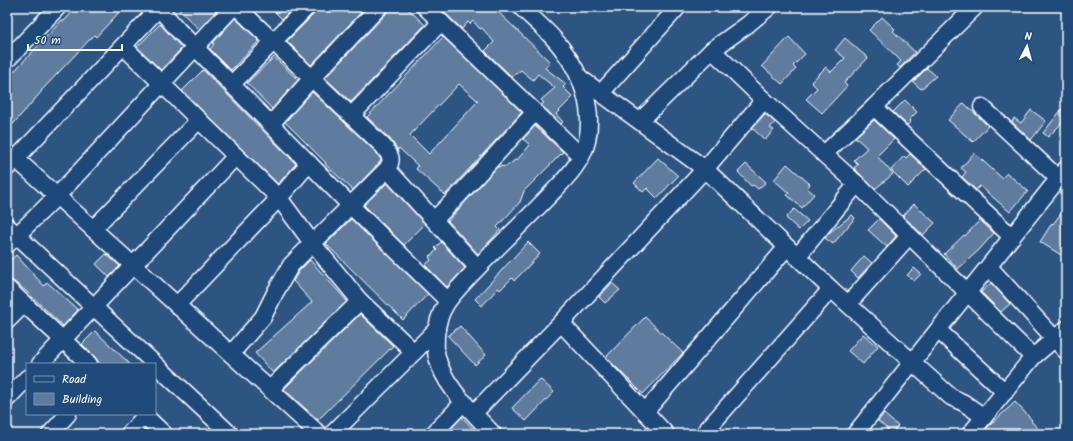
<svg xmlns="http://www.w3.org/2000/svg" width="1073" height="441" font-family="Kalam,sans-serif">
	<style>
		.building { fill: #5e7c9f; stroke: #fff; fill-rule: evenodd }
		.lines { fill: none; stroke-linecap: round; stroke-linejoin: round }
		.minor-casing { stroke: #fff; stroke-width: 19 }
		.minor { stroke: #1f4a7a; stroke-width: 16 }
	</style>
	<rect width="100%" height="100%" fill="#2c5582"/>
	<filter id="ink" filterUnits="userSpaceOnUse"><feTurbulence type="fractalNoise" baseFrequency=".025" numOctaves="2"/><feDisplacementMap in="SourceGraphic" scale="8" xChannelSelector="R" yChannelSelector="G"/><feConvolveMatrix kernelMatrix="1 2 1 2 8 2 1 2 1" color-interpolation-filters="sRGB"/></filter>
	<g filter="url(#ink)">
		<g class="building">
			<polygon points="77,7 124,7 96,37 94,35 41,91 42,91 7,131 7,79 62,20 64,21"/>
			<polygon points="176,7 220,7 199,29"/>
			<polygon points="270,7 294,7 282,19"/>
			<polygon points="316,7 366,7 311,65 287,41 314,14"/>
			<polygon points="388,7 406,7 425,25 351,102 325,78 386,14"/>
			<polygon points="439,7 493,7 550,62 545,68 566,84 563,87 573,97 556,114 563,122 561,124 541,105 544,103 541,100 555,88 538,74 533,80 521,70 512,77 485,51 494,42 482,28 480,29 473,21 470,24 468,22 462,29"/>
			<polygon points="882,17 895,29 893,31 915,52 900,68 897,65 901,61 869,30"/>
			<polygon points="235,18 259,41 231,70 210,49 214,44 213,43"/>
			<polygon points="160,24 182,48 161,70 137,47"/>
			<path d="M443,37L522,112L445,195L416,169L418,166L399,148L398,150L390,139L367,117ZM459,84L478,101L429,154L410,135Z"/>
			<polygon points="789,37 805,54 793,66 796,69 782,84 762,66"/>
			<polygon points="845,38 868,58 844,83 847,86 822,113 806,99 817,88 811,82 826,67 831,72 845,58 835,50"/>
			<polygon points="274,57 298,80 272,109 247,83"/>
			<polygon points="927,68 936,76 921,89 913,82"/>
			<polygon points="203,70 296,164 278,184 182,91"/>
			<polygon points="312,92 376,152 381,160 379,163 353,190 325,164 326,163 285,122"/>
			<polygon points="905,100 917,112 909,120 911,122 907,125 893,112"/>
			<polygon points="964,103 988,126 973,142 948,120"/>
			<polygon points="1066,104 1066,119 1048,137 1043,133"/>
			<polygon points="1031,110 1046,121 1031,140 1012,122 1014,118 1021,123"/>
			<polygon points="765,114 775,122 770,128 774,130 765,140 752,128"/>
			<polygon points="874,120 894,139 877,156 893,174 875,189 854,168 858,164 854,160 867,148 855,137"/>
			<polygon points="535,126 563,152 524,191 520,202 497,227 500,230 478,254 448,221 497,167 507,166 515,160 516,161 530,145 523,139"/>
			<polygon points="974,153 1002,178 1007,173 1028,191 1010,212 980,186 976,190 962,177 966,172 961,168"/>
			<polygon points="910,154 926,169 908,187 891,170 904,156 906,158"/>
			<polygon points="658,158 678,176 657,198 647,188 643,192 634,183"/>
			<polygon points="746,164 766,182 758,189 753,185 751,186 738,172"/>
			<polygon points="787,164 810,184 807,188 814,194 802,208 787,195 789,193 774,180"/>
			<polygon points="387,183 425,224 404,245 364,205"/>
			<polygon points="914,204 935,223 923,235 903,216"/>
			<polygon points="1066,207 1066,258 1040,242 1052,223 1053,224"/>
			<polygon points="794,209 808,221 799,230 786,218"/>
			<polygon points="852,215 855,218 833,244 825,238 830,232"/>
			<polygon points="351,219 428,294 403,320 326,244"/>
			<polygon points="879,219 896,236 887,247 868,230"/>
			<polygon points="980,220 994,233 979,250 958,269 944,254 964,235 965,236"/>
			<polygon points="441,242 465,268 447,287 425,265 431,260 429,257 437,250 435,248"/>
			<polygon points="528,242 540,254 514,281 512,278 500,290 498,288 482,306 475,299"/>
			<polygon points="106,254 120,266 109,277 96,264"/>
			<polygon points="16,255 44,286 47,282 78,310 63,326 26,291 13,281 7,279 7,263"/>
			<polygon points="864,256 872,263 858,278 851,271"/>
			<polygon points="310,260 347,301 273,373 255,353 312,302 293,281 299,271"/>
			<polygon points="914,268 921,274 914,281 907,275"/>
			<polygon points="612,283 620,290 605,303 599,297"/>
			<polygon points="991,283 1010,304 1001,312 981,292"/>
			<polygon points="360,314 393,346 318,420 284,389"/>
			<polygon points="645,317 683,353 643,394 606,357"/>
			<polygon points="460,326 486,355 475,365 448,336"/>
			<polygon points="95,331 130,364 100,364 95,357 82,344"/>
			<polygon points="863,334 878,346 863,364 848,351"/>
			<polygon points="540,379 554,392 526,421 512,408"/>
			<polygon points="1015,402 1032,420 1031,421 1043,434 982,434 990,425"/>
			<polygon points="884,414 898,426 892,433 878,421"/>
			<polygon points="462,417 478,434 446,434"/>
		</g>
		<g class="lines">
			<defs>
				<g id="minor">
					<polyline points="425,7 581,156"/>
					<polyline points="159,8 178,30 351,206 447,300"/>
					<polyline points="123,46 279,198 313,244 360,301 414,352"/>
					<polyline points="712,50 764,100 857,184 1033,357"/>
					<polyline points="7,60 58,7"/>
					<polyline points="580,78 705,169 831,289 951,397 964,403 984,417 1033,357 1066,329"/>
					<polyline points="232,84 307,7"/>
					<polyline points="601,93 678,7"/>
					<polyline points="874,107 1012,237"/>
					<polyline points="982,107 1059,179"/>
					<polyline points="351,116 441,22"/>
					<polyline points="640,121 712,50 747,25 769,7"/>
					<polyline points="271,124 312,78 379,7"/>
					<polyline points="824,154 874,107 975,7"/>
					<polyline points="16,159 319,434"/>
					<polyline points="7,168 160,7"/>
					<polyline points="387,169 477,267"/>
					<polyline points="434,220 458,196 535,112"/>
					<polyline points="7,226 230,434"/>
					<polyline points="93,229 199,120"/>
					<polyline points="7,245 57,196 233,7"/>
					<polyline points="797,257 857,184"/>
					<polyline points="989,267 1066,351"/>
					<polyline points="7,288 89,364"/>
					<polyline points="848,304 909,236"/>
					<polyline points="177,305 279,198 309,163"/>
					<polyline points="7,321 24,304"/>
					<polyline points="561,323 705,169 764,100"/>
					<polyline points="938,330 1005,392"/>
					<path d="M231,354L263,317L276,291L291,265L387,169C394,159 390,155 383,146L237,7"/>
					<polyline points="40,364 236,156"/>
					<polyline points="270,389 360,301"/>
					<polyline points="7,399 27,378"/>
					<polyline points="645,412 787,247"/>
					<polyline points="474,413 561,323 666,434"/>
					<polyline points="143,414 164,434"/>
					<polyline points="50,434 68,414"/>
					<polyline points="129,434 145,416"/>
					<polyline points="332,434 437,329"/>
					<polyline points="433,434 464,402"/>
					<path d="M493,434C473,412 444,387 437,357C435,350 436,343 436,336C438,309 450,297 467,279C493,251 521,225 548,197C563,181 582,164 587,141C594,109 582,75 563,50C552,34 535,21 521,7"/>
					<polyline points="703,434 831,289"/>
					<polyline points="855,434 1066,169"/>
					<polyline points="970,434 984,417"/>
				</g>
			</defs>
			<use href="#minor" class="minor-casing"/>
			<use href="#minor" class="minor"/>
		</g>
	</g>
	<rect width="1073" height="441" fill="none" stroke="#1f4a7a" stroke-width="24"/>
	<rect x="12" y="12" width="1049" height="417" fill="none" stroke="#fff" stroke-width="1.5" filter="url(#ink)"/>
	<rect x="26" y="363" width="130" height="52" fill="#1f4a7a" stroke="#7992af"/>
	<rect x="34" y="376" width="20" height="6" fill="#1f4a7a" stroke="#7992af"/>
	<text x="62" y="383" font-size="12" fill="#ffffff">Road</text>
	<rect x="34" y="393" width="20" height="12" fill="#5e7c9f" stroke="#7992af"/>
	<text x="62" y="403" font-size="12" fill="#ffffff">Building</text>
	<g transform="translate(1027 46) rotate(6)" stroke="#1f4a7a" stroke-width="3" paint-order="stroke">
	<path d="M0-3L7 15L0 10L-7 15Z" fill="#ffffff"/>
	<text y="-6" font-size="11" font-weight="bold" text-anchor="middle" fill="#ffffff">N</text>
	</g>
	<path d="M28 44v6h94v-6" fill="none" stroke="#ffffff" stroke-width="2"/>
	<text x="34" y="44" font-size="12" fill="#ffffff" stroke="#1f4a7a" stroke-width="3" paint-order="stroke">50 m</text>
</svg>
